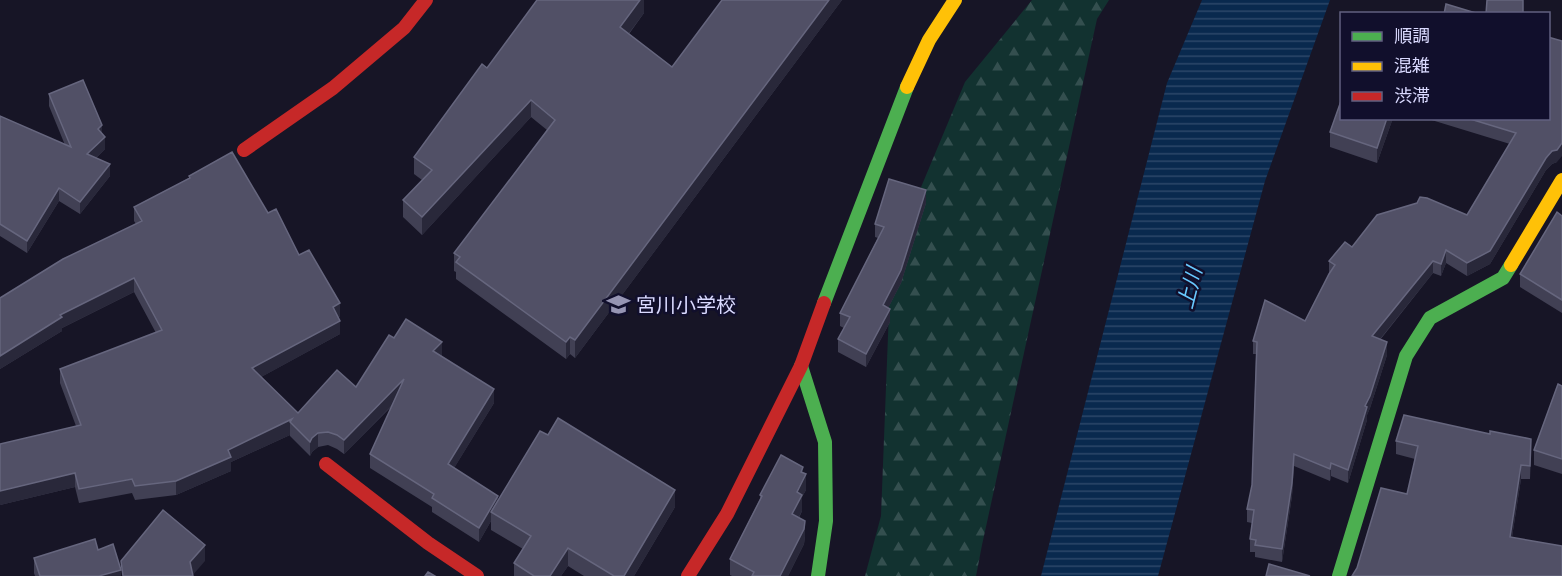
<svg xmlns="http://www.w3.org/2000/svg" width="1562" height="576" font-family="Karla,'Noto Sans JP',sans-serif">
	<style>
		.forest { fill: url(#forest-firs) }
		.water { fill: url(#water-rules) }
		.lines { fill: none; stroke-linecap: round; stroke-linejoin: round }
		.fast { stroke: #4caf50; stroke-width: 14 }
		.slow { stroke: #ffc107; stroke-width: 14 }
		.jam { stroke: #c62828; stroke-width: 14 }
		.wall { fill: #414054 }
		.shaded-wall { fill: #29283a }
		.building { fill: #515066; stroke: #66667e; stroke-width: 1.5 }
		.labels { text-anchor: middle; stroke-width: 5; stroke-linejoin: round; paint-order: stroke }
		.poi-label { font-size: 20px; fill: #dadaff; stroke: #110f2c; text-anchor: start }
		.water-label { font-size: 21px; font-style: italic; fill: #68c9ff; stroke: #110f2c }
	</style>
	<defs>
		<pattern id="forest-firs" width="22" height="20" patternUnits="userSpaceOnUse" patternTransform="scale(1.5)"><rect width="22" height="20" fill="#123230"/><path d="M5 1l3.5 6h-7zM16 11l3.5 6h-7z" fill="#344f4f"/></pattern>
		<pattern id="water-rules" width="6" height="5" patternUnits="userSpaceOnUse" patternTransform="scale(1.5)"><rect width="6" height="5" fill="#09294e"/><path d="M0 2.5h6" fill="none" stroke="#2c4769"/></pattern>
	</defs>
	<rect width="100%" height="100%" fill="#171526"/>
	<polygon class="forest" points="1032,0 1109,0 1097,19 982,545 976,576 865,576 881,516 891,259 965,82"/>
	<polygon class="water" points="1202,0 1330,0 1265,181 1158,576 1041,576 1167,83"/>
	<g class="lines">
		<g class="fast">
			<polyline points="824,303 907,87"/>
			<polyline points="801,366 825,442 826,521 818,576"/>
			<polyline points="1339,576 1406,356 1430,318 1503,278 1511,265"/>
		</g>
		<g class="slow">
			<polyline points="907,87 929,40 955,0"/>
			<polyline points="1511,265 1562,180"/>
		</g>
		<g class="jam">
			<polyline points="244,150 333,88 404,28 426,0"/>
			<polyline points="326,464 428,543 477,576"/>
			<polyline points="688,576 727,514 801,366 824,303"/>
		</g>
	</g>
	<g class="wall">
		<polygon points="644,0 644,13 629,34 672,67 722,0 842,0 575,358 570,354 566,359 456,279 456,272 454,271 454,253 547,130 531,117 422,235 403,217 403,200 422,180 414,174 414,157 487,68"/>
		<polygon points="49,94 102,133 105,149 96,158 110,176 80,214 59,201 27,253 0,236 0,116 65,145 49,106"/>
		<polygon points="1341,118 1393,118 1377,163 1330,147 1330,132"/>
		<polygon points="1425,118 1548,118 1557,162 1552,164 1546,170 1490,264 1467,276 1446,263 1441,276 1433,273 1380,340 1387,355 1370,408 1367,415 1367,420 1348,483 1331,476 1330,481 1294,466 1292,496 1282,562 1255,557 1255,552 1250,552 1250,539 1252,523 1247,522 1247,509 1252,485 1256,354 1253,354 1253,341 1305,321 1329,274 1329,261 1352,247 1467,215 1510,144"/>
		<polygon points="189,176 268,213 299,255 340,317 338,317 340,334 261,377 298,413 356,387 394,338 442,356 441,356 494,403 454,468 498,501 675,507 634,576 584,576 568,566 561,576 514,576 514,563 523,549 491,530 491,521 479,542 432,512 432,507 370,468 370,454 393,405 344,454 337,449 328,445 318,447 312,452 310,456 290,436 290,435 231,462 231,471 176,495 135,500 132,493 79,503 75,487 0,505 76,426 60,383 60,369 156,333 134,292 62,328 62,331 0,369 0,298 136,224 134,221 134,207 189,178"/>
		<polygon points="926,203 901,283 888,308 890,322 866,367 838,352 838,339 844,328 840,326 840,313 878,238 875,237 875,224"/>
		<polygon points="1562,216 1562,313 1520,287 1520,274"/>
		<polygon points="1562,386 1562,474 1534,465 1534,450"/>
		<polygon points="1396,441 1531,452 1530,479 1521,479 1512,537 1562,576 1407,494 1415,459 1396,454"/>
		<polygon points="806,490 802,497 802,511 799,518 805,536 804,544 788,576 732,576 730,575 730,559 760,499 760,495"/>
		<polygon points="98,550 121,576 35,576 34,573 34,558"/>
	</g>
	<g class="shaded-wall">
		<polygon points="640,0 644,0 644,13 620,45 620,27"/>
		<polygon points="829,0 842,0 575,358 575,340"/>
		<polygon points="531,100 531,117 422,235 422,217"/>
		<polygon points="1387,118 1393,118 1377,163 1377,148"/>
		<polygon points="102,125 102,137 98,129"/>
		<polygon points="105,137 105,149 87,166 87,154"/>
		<polygon points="1562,143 1562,156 1557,162 1552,164 1546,170 1490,264 1467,276 1467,263 1546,158"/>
		<polygon points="110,164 110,176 80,214 80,202"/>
		<polygon points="59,188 59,201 27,253 27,241"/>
		<polygon points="926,190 926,203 901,283 883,318 883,305"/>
		<polygon points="1446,250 1446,263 1441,276 1441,264"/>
		<polygon points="1433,261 1433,273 1372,349 1372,336"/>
		<polygon points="134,278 134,292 62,328 62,331 0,369 0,356 60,315"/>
		<polygon points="340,303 340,317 333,320 333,307"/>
		<polygon points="890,309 890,322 866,367 866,354"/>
		<polygon points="340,321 340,334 252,382 252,368"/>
		<polygon points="570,337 570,354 566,359 566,342"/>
		<polygon points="442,342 442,356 433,365 433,351"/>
		<polygon points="1387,342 1387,355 1370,408 1367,415 1367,420 1348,483 1348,470 1365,406"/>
		<polygon points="404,379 404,393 344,454 344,440"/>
		<polygon points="494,389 494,403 448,478 448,464"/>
		<polygon points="292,419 290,422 290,435 231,462 231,471 176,495 176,481 228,450"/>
		<polygon points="318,433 318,447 312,452 310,456 310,442 312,438"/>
		<polygon points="1294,454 1292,496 1282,562 1282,549"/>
		<polygon points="1331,463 1331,476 1330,481 1330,469"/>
		<polygon points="1521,465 1521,479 1510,550 1510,537"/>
		<polygon points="803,467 803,481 806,474 806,490 802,497 802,511 792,530 792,514 801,472"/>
		<polygon points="75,473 75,487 0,505 0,491"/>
		<polygon points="675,490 675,507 634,576 624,576"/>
		<polygon points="498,496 498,510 491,512 491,521 479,542 479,528"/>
		<polygon points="805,521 805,536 804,544 788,576 780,576"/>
		<polygon points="205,545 205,561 192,576 190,562"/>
		<polygon points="568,548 568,566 561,576 550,576"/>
		<polygon points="121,570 121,576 99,576"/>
	</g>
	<g class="building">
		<polygon points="537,0 640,0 620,27 672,67 722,0 829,0 575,340 570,337 566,342 456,262 460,257 454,253 555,120 531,100 422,217 403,200 432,170 414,157 482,64 487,68"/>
		<polygon points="1487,0 1523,0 1523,14 1486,14"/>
		<polygon points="1446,4 1479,14 1444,14"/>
		<polygon points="1548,37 1562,41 1562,143 1557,150 1552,151 1546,158 1490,251 1467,263 1446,250 1441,264 1433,261 1372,336 1387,342 1370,396 1365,406 1367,407 1348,470 1331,463 1330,469 1294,454 1292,483 1282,549 1255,545 1256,540 1250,539 1254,510 1247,509 1252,485 1257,342 1253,341 1265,300 1305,321 1329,274 1335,265 1329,261 1345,242 1352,247 1377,215 1417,203 1420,197 1427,198 1467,215 1516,133 1467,118 1548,118"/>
		<polygon points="83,80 102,125 98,129 105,137 87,154 110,164 80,202 59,188 27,241 0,224 0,116 71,147 49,94"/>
		<polygon points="1341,101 1341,118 1387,118 1377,148 1330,132"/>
		<polygon points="232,152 268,213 276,209 299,255 309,250 340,303 333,307 340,321 252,368 298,413 337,370 356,387 389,335 394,338 406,319 442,342 433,351 494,389 448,464 498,496 479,528 432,498 434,494 370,454 404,379 344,440 337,435 328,432 318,433 312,438 310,442 290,422 292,419 228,450 231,457 176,481 135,486 132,479 79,489 75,473 0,491 0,444 81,425 60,369 162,330 134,278 60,315 62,317 0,356 0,298 63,259 142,221 134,207 190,178 189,176"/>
		<polygon points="889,179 926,190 901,270 883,305 890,309 866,354 838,339 850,317 840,313 884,227 875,224"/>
		<polygon points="1557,212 1562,216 1562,300 1520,274"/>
		<polygon points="1558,384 1562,386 1562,459 1534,450"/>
		<polygon points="1404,415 1490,434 1490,431 1531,439 1530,466 1521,465 1510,537 1562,546 1562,576 1352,576 1357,568 1381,488 1407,494 1418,446 1396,441"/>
		<polygon points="558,418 675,490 624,576 614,576 568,548 550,576 534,576 514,563 531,536 491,512 540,431 548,435"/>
		<polygon points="781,455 803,467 801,472 806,474 797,492 802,495 792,514 805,521 804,529 780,576 752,576 754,572 730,559 762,496 760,495"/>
		<polygon points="163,510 205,545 190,562 193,576 123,576 121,561"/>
		<polygon points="95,539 98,550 113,544 121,570 99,576 40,576 34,558"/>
		<polygon points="1269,564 1310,576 1266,576"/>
		<polygon points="428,572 435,576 425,576"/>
	</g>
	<defs>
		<symbol id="school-bare" viewBox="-9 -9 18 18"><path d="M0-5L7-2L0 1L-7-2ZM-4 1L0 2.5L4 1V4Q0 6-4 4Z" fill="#9695b3" stroke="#110f2c" stroke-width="2.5" paint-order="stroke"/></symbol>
	</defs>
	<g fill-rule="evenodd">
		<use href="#school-bare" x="602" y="288" width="33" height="33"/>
	</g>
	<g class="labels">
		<g class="poi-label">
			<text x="636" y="312">宮川小学校</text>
		</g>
		<g class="water-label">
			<text transform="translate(1190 288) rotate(-76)" y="7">上川</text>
		</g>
	</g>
	<rect x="1340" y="12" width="210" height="108" fill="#110f2c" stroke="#616080" stroke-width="1.5"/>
	<rect x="1352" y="32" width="30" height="9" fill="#4caf50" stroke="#616080" stroke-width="1.5"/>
	<text x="1394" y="42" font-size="18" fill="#dadaff">順調</text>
	<rect x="1352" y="62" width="30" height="9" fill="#ffc107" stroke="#616080" stroke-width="1.5"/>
	<text x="1394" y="72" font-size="18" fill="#dadaff">混雑</text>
	<rect x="1352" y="92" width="30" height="9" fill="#c62828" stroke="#616080" stroke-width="1.5"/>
	<text x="1394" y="102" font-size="18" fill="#dadaff">渋滞</text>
</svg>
